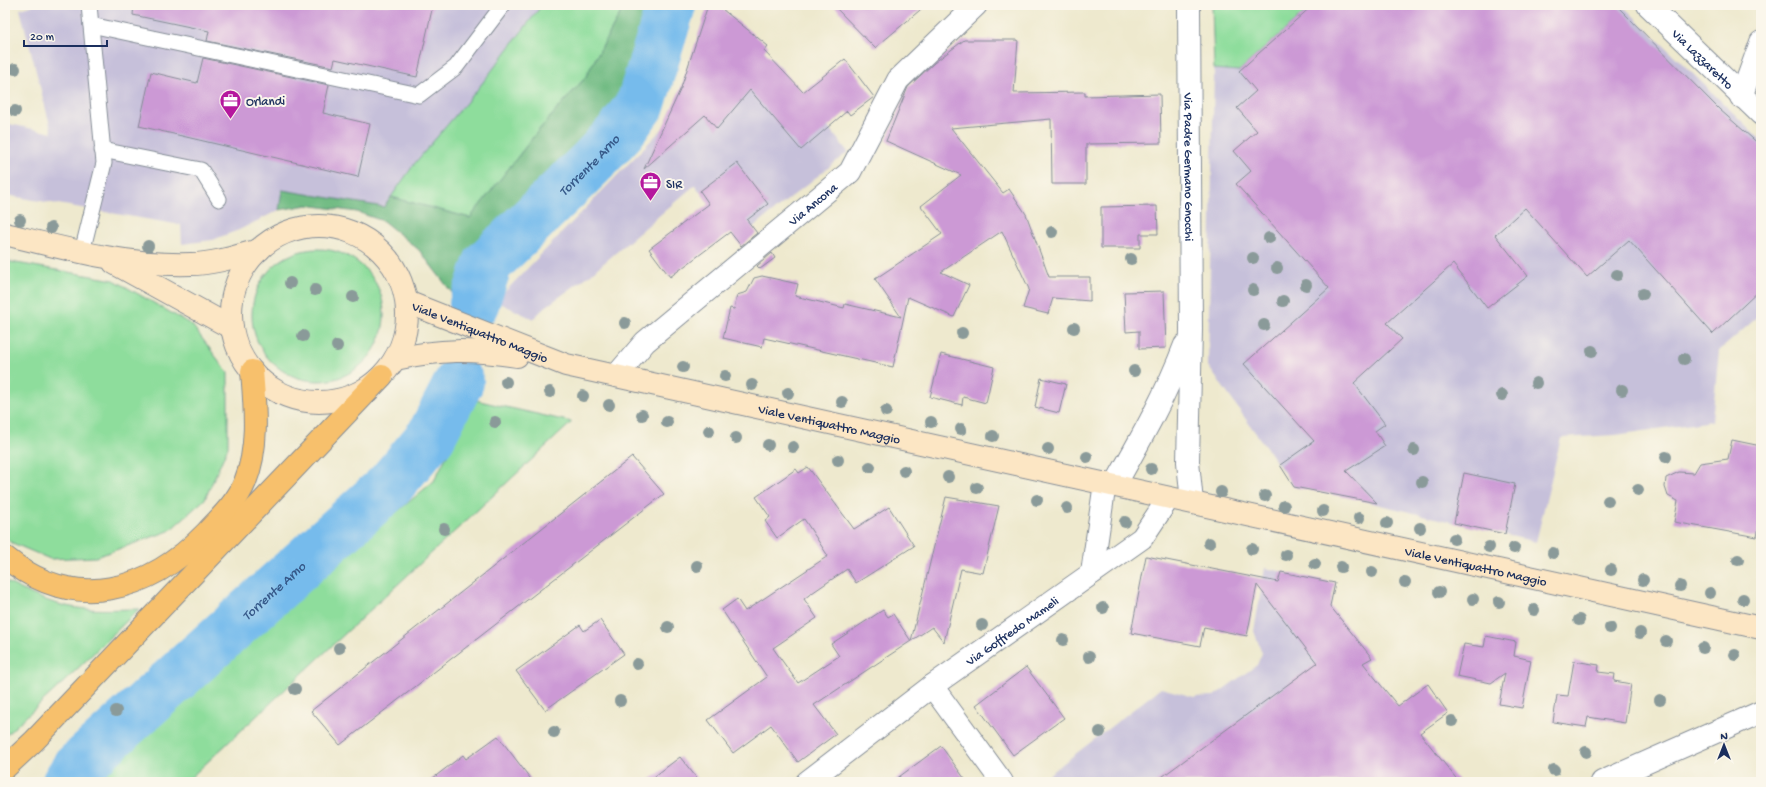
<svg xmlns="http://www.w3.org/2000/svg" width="1766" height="787" font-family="'Gochi Hand',sans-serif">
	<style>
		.industrial { fill: #c6c0da }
		.green { fill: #8edd9c; stroke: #54867d }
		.forest { fill: #72bc84; stroke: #467671 }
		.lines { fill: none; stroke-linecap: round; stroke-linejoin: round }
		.river { stroke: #76bbec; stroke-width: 50 }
		.building { fill: #cc99d5 }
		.service-casing { stroke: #848c96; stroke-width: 17 }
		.minor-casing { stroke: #848c96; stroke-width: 24 }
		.secondary-casing { stroke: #848c96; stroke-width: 24 }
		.motorway-casing { stroke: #848c96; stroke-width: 24 }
		.service { stroke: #fff; stroke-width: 15 }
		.minor { stroke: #fff; stroke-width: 22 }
		.secondary { stroke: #fce6c4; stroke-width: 22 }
		.motorway { stroke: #f7c06c; stroke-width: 22 }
		.tree { fill: #8a9a99 }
		.labels { text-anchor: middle; stroke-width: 4; stroke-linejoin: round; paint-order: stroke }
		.street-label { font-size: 13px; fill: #1b2f5e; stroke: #fbf7ec }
		.poi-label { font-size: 13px; fill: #1b2f5e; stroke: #fbf7ec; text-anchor: start }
		.water-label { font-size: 14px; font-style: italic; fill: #365989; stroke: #fbf7ec }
	</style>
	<rect width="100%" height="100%" fill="#fbf7ec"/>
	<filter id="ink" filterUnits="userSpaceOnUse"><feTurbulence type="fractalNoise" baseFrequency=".025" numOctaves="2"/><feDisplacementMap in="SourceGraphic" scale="8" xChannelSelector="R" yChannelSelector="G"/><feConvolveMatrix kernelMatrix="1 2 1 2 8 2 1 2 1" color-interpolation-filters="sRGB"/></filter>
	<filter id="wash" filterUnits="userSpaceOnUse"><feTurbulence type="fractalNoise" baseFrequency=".012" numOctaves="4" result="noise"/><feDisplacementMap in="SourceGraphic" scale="16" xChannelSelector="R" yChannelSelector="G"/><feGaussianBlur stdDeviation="0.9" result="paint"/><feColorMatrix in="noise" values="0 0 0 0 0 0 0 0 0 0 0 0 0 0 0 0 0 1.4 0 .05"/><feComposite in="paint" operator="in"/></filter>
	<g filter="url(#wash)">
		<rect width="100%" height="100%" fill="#eee9ce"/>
		<g class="industrial">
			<polygon points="34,5 542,5 477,90 415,163 384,207 282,190 279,210 239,230 212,240 182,244 181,225 5,195 5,123 52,133 20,9"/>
			<polygon points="708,5 717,5 768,46 764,51 781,68 848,152 737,240 695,185 591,274 544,308 533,319 496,301 663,128 681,88"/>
			<polygon points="1313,5 1622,5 1761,140 1761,314 1719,351 1712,421 1616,435 1561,438 1536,542 1355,499 1294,487 1208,366 1214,69 1239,71"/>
			<polygon points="1265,568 1335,583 1330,606 1372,658 1364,664 1459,782 1039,782 1161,688 1194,697 1214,696 1257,665 1262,653 1254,631"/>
		</g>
		<g class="green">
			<polygon points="542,5 625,5 585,78 538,131 470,218 391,197 415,163 477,90"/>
			<polygon points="1212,5 1313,5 1239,71 1214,69"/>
			<circle cx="318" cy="315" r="66"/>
			<polygon points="5,261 114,280 192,325 228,373 228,447 205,499 169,531 96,557 50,559 10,542 5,537"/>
			<polygon points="475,400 572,422 186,782 98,782 112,761 187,686 434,481"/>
			<path d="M5,581C26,592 48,603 71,607C93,611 117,609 139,609L69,677L5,736Z"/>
		</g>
		<polygon class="forest" points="625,5 658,5 630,76 630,99 581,154 544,174 453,294 419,250 383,221 357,212 307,205 279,210 282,190 384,207 391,197 470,218 538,131 585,78"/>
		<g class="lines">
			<g class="river">
				<path id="s1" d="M474,304L488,263L591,163L621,131L641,103L671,5"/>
				<path id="s2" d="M67,782L77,767L389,486L431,436L459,382"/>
			</g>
		</g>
		<g id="blocks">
			<g class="building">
				<polygon points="134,5 433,5 417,77 335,59 333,67 207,41 209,31 133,15"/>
				<polygon points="708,5 717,5 768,46 764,51 803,92 845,59 874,97 850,115 847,111 801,150 750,90 717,129 705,115 644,169 681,88"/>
				<polygon points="833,5 926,5 875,48"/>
				<polygon points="1313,5 1616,5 1719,109 1761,146 1761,289 1713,334 1629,240 1587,277 1525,208 1495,235 1528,276 1487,308 1453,264 1387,323 1402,339 1354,383 1385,424 1375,431 1385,446 1346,471 1377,503 1294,487 1280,465 1314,441 1244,364 1329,288 1236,184 1251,171 1234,151 1257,131 1237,108 1256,91 1239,71"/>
				<polygon points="964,40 1018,40 1014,93 1085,92 1085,96 1160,94 1161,143 1086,144 1086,184 1052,184 1051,119 951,128 1003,193 1009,189 1026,214 1049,277 1090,277 1090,301 1053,298 1048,314 1023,308 1029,289 1002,231 941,272 969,285 954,317 908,297 893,367 764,338 762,347 723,338 730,308 734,309 737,295 747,292 754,278 762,276 798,284 795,296 844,308 845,304 901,317 875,279 942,234 921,206 961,175 886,141 908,87 934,63"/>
				<polygon points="203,58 329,85 323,113 370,124 358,177 139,126 151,72 197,83"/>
				<polygon points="737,163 768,204 747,220 757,233 741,246 730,232 670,277 649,249 709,204 700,191"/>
				<polygon points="1157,206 1158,234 1140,234 1140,248 1101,248 1101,207"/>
				<polygon points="772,253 775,258 760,269 757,266"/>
				<polygon points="1164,291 1166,348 1139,349 1139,331 1126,332 1124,292"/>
				<polygon points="941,354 994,367 986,403 963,397 962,405 930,397"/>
				<polygon points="1041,378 1066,384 1059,413 1035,407"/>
				<polygon points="1732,440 1761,446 1761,515 1757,537 1674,522 1678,501 1668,496 1665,487 1666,478 1679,472 1694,473 1700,463 1728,459"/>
				<polygon points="632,457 664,494 340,745 311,711"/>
				<polygon points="808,467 854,529 889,507 914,546 856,583 847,569 809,595 804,599 817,618 773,648 798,683 839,656 831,644 883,610 888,617 893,614 911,641 814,705 836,734 798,762 771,725 733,753 708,720 767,677 722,610 737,599 745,611 828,556 804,519 777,538 765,521 770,517 756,497 796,469 799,473"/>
				<polygon points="1464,473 1515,484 1505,534 1454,523"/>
				<polygon points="946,497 999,506 983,573 961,569 944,642 932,627 911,641"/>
				<polygon points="1146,556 1278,582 1281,572 1335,583 1330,606 1372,658 1363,663 1398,706 1428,684 1448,713 1420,733 1459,782 1155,782 1317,663 1257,585 1247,636 1204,627 1200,646 1131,633"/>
				<polygon points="600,620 624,654 545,710 516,671 580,625 584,631"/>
				<polygon points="1486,636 1516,642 1514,656 1531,660 1522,708 1499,704 1505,673 1491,683 1457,676 1464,644 1484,647"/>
				<polygon points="1574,661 1599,665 1598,672 1615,674 1614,681 1631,684 1625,723 1588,717 1586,727 1553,722 1557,695 1568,696"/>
				<polygon points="1026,667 1064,718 1013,755 976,705"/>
				<polygon points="498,736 533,782 428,782 463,755 466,759"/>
				<polygon points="941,746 967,782 892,782"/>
				<polygon points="680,757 700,782 647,782"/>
			</g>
		</g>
	</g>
	<g filter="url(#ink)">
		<use href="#blocks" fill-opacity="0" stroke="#848c96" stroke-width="1"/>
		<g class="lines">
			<defs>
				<g id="service">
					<polyline points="91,25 419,95 456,67 503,5"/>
					<polyline points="102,150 201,170 219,199"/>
					<polyline points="82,252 104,163 89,5"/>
				</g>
				<g id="minor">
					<path id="s3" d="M1189,5L1191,329L1188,462L1192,502"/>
					<path id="s4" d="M1648,5L1761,114"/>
					<polyline points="1741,97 1761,42"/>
					<path id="s5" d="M616,376L645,342L850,172L898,80L976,5"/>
					<path d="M1115,485C1141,439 1166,395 1185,345"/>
					<polyline points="1092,573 1105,483"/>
					<polyline points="932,686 1002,782"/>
					<path id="s6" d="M807,782L932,686L1142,538L1168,499"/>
					<polyline points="1602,782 1761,712"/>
				</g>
				<g id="secondary">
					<circle cx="319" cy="314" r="88"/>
					<path d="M5,234C67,249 127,266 191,264C214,264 237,256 259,250"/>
					<polyline points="114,263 232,328"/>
					<path id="s7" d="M407,302L566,365L1761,628"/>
					<path d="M395,359C442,349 470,349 517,356"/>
				</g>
				<g id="motorway">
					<path d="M5,557C74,614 149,592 207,532C221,517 237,502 245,482C259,448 255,408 252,371"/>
					<polyline points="5,768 34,741 382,376"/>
				</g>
			</defs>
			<use href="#service" class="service-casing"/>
			<use href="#minor" class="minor-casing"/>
			<use href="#secondary" class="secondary-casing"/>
			<use href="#motorway" class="motorway-casing"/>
			<use href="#service" class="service"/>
			<use href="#minor" class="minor"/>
			<use href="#secondary" class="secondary"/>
			<use href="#motorway" class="motorway"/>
		</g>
		<g class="tree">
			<circle cx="15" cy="69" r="6"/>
			<circle cx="15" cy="111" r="6"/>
			<circle cx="20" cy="220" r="6"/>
			<circle cx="51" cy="228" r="6"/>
			<circle cx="1052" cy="232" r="6"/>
			<circle cx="1269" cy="238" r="6"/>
			<circle cx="148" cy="246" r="6"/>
			<circle cx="1253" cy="258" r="6"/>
			<circle cx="1131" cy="259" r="6"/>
			<circle cx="1277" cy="268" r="6"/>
			<circle cx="1617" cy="275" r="6"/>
			<circle cx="290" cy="283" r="6"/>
			<circle cx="1306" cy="285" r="6"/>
			<circle cx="315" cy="290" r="6"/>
			<circle cx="1253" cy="290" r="6"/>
			<circle cx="1643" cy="294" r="6"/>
			<circle cx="353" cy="297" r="6"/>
			<circle cx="1283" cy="301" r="6"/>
			<circle cx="625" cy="323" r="6"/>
			<circle cx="1264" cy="325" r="6"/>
			<circle cx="1074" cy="328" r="6"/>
			<circle cx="962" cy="333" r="6"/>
			<circle cx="303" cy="336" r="6"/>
			<circle cx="337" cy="346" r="6"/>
			<circle cx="1592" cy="351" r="6"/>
			<circle cx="1684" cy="359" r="6"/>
			<circle cx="683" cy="367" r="6"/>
			<circle cx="1134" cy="371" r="6"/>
			<circle cx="725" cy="376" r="6"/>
			<circle cx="506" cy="382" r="6"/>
			<circle cx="1536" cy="383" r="6"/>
			<circle cx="752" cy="385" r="6"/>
			<circle cx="1622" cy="390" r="6"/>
			<circle cx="550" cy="392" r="6"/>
			<circle cx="788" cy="393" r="6"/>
			<circle cx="1502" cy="395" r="6"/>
			<circle cx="583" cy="396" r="6"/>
			<circle cx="842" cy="402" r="6"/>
			<circle cx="609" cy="405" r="6"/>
			<circle cx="886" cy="411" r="6"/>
			<circle cx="642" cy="415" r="6"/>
			<circle cx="495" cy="422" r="6"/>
			<circle cx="667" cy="422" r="6"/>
			<circle cx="931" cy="422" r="6"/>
			<circle cx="961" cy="429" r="6"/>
			<circle cx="709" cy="431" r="6"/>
			<circle cx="993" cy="436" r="6"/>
			<circle cx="736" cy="438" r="6"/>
			<circle cx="768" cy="445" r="6"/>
			<circle cx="793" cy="447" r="6"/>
			<circle cx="1048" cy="449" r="6"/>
			<circle cx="1414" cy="450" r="6"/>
			<circle cx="1087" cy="457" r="6"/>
			<circle cx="1666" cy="457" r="6"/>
			<circle cx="838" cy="460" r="6"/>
			<circle cx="870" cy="467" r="6"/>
			<circle cx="1151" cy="469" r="6"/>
			<circle cx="904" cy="471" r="6"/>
			<circle cx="948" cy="477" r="6"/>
			<circle cx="1422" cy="482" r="6"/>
			<circle cx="977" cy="488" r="6"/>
			<circle cx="1638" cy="490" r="6"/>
			<circle cx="1221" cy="492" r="6"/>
			<circle cx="1265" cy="496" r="6"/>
			<circle cx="1037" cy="500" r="6"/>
			<circle cx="1608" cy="501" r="6"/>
			<circle cx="1284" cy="506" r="6"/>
			<circle cx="1067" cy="508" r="6"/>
			<circle cx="1323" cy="511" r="6"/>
			<circle cx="1359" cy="518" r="6"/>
			<circle cx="1125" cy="522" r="6"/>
			<circle cx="1387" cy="523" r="6"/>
			<circle cx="1420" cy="528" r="6"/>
			<circle cx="444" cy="529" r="6"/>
			<circle cx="1454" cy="539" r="6"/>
			<circle cx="1209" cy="543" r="6"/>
			<circle cx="1489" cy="547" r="6"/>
			<circle cx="1514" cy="548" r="6"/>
			<circle cx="1252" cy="549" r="6"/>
			<circle cx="1553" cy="553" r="6"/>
			<circle cx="1286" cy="555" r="6"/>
			<circle cx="1738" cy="560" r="6"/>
			<circle cx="1315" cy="564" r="6"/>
			<circle cx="697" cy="566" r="6"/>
			<circle cx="1341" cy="567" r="6"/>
			<circle cx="1611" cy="570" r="6"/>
			<circle cx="1372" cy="572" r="6"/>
			<circle cx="1643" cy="580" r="6"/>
			<circle cx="1405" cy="582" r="6"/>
			<circle cx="1680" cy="586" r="6"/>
			<circle cx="1439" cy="592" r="6"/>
			<circle cx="1710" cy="593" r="6"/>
			<circle cx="1473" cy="599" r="6"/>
			<circle cx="1743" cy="599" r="6"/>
			<circle cx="1499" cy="602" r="6"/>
			<circle cx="1103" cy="608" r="6"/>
			<circle cx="1534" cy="610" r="6"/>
			<circle cx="1579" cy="620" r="6"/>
			<circle cx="982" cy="625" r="6"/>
			<circle cx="668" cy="627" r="6"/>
			<circle cx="1610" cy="628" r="6"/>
			<circle cx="1640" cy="633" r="6"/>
			<circle cx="1063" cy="640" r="6"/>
			<circle cx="1666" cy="641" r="6"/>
			<circle cx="339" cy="648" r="6"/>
			<circle cx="1703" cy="648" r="6"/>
			<circle cx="1735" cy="655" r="6"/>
			<circle cx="1089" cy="657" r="6"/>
			<circle cx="637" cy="664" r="6"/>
			<circle cx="295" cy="689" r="6"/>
			<circle cx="1660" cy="700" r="6"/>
			<circle cx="620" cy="701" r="6"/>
			<circle cx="116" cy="711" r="6"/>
			<circle cx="1452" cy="721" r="6"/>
			<circle cx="554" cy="732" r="6"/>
			<circle cx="1100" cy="732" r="6"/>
			<circle cx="1586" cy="752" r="6"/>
			<circle cx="1554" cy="770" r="6"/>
		</g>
	</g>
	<defs>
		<symbol id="office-pin" viewBox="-11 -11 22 30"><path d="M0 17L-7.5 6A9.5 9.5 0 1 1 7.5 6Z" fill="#b5179e" stroke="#fbf7ec"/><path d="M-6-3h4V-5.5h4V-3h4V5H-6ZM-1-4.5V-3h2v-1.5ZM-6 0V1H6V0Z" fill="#fff"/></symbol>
	</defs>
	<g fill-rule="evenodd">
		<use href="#office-pin" x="218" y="88" width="25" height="34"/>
		<use href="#office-pin" x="638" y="170" width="25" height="34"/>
	</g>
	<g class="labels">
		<g class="street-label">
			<text dy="5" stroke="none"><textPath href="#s4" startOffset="77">Via Lazzaretto</textPath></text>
			<text dy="5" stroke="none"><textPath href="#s3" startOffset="162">Via Padre Germano Gnocchi</textPath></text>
			<text dy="5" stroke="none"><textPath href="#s5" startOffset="262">Via Ancona</textPath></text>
			<text dy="5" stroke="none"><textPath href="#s7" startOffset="79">Viale Ventiquattro Maggio</textPath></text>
			<text dy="5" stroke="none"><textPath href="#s7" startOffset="441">Viale Ventiquattro Maggio</textPath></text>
			<text dy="5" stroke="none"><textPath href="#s7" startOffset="1103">Viale Ventiquattro Maggio</textPath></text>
			<text dy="5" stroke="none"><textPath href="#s6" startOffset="255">Via Goffredo Mameli</textPath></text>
		</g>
		<g class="poi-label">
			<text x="246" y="105">Orlandi</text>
			<text x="666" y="188">SIR</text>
		</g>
		<g class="water-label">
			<text dy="5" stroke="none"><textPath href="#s1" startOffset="184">Torrente Arno</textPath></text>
			<text dy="5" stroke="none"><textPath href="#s2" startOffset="282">Torrente Arno</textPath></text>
		</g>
	</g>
	<rect width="1766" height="787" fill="none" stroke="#fbf7ec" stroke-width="20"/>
	<g transform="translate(1724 745)" stroke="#fbf7ec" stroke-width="3" paint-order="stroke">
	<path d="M0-3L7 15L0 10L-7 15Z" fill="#1b2f5e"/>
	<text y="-6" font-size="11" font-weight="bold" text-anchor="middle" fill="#1b2f5e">N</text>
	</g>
	<path d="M24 40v6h83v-6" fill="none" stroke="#1b2f5e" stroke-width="2"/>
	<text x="30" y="40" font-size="12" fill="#1b2f5e" stroke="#fbf7ec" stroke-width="3" paint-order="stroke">20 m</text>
</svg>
